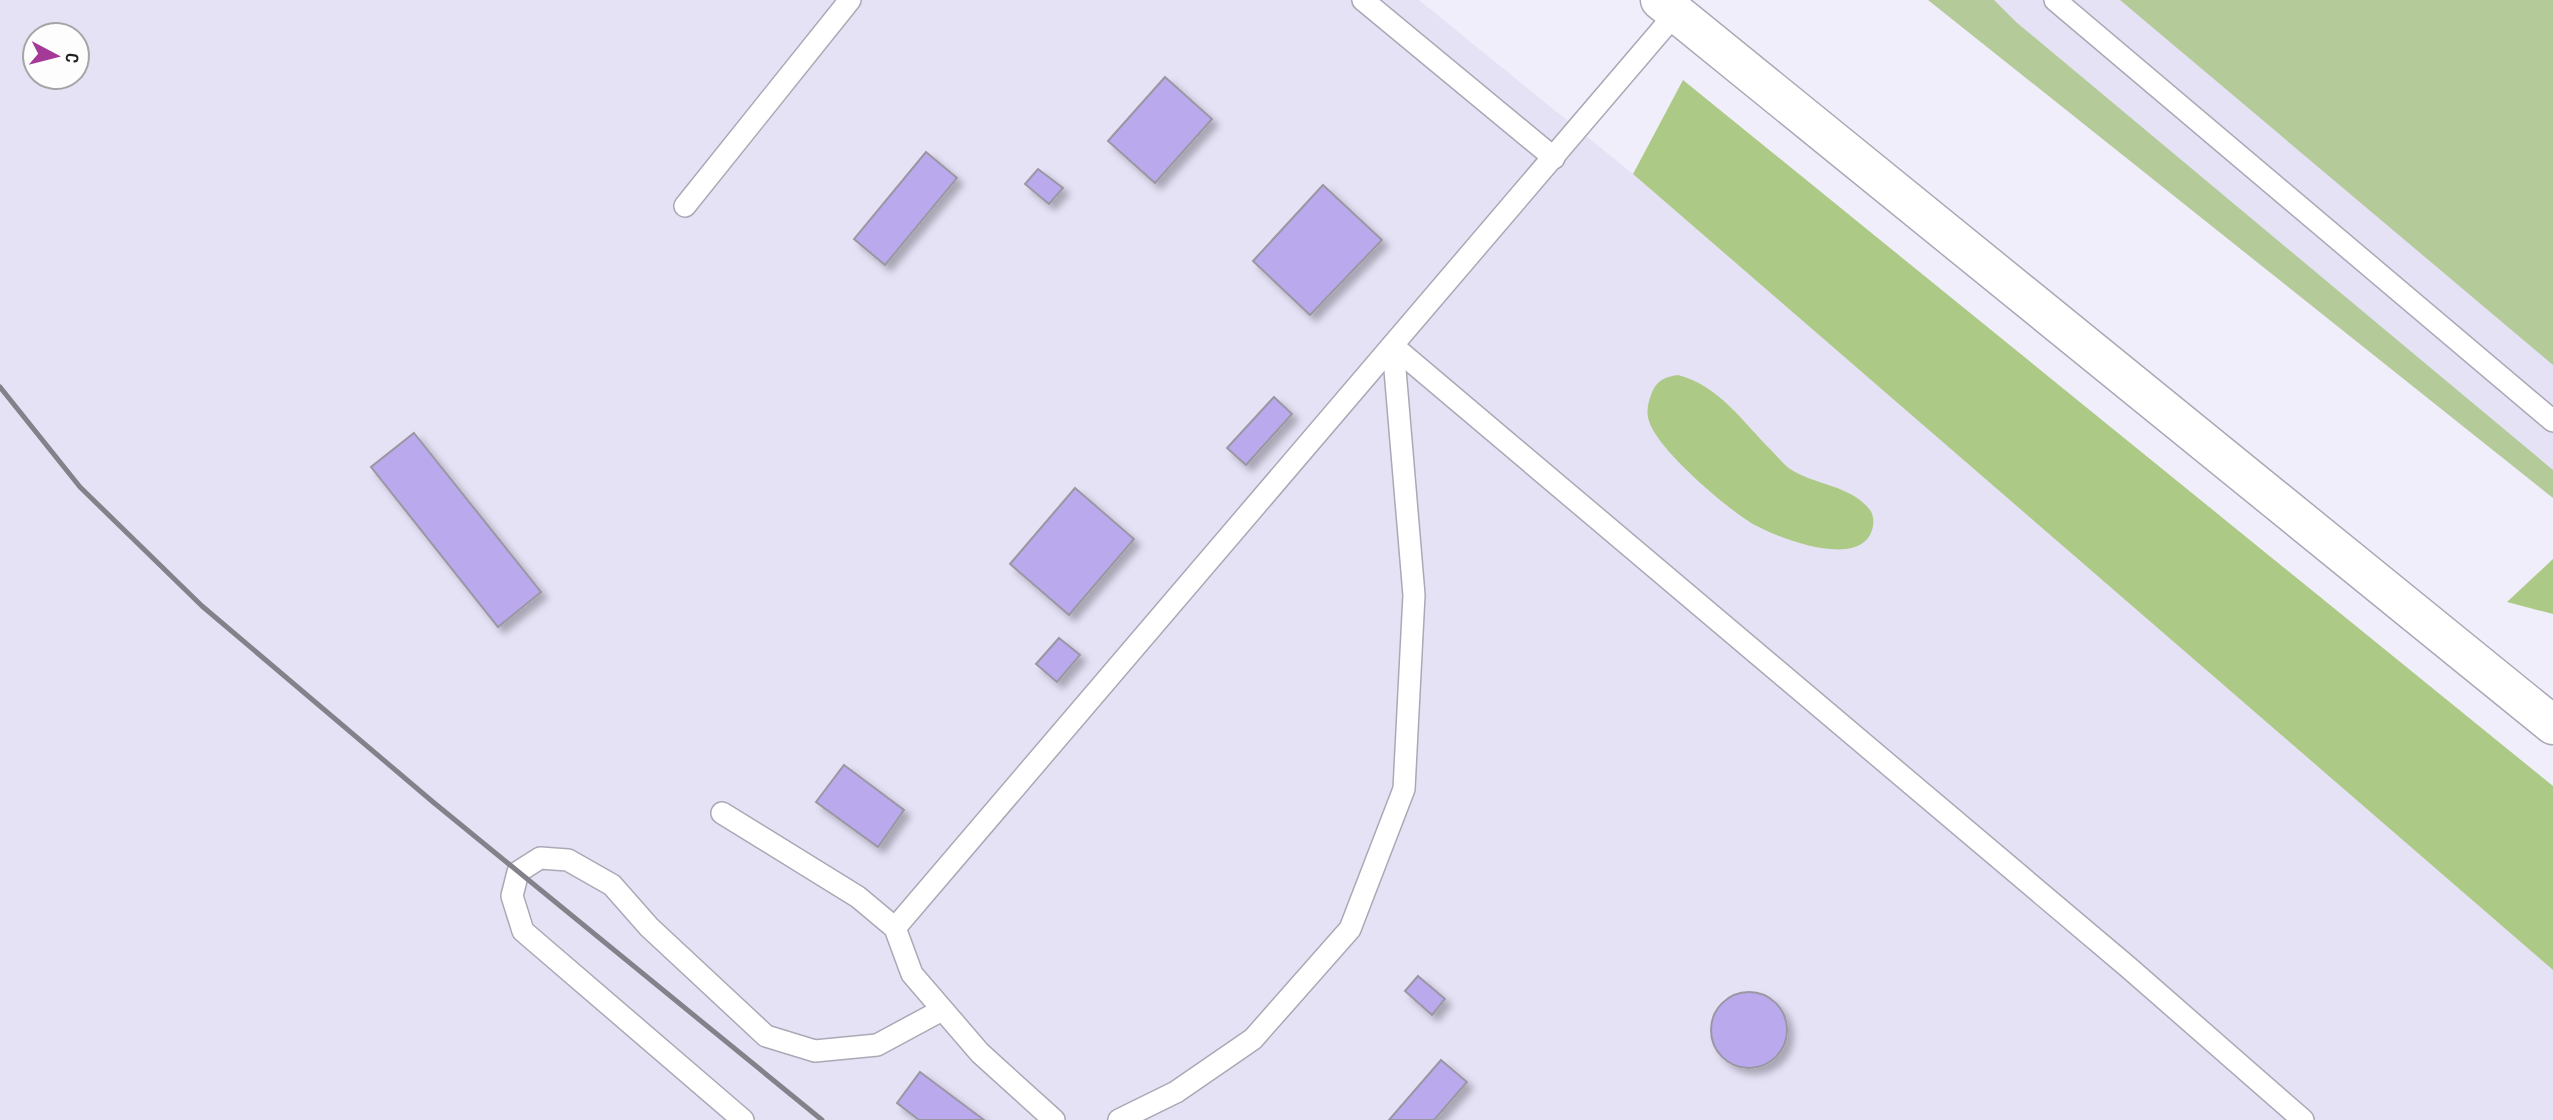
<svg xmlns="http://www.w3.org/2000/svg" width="2553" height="1120" font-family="'Sofia Sans Condensed',sans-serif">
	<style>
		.built { fill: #e6e2f6; fill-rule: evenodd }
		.green { fill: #b4ca98 }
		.forest { fill: #acc985 }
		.building { fill: #baa9ed; stroke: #9a97a3; stroke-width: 2; filter: url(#shadow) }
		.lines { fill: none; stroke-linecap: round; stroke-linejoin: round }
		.lane-casing { stroke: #aba8b5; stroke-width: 24 }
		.street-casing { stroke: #aba8b5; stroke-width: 41 }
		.lane { stroke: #fff; stroke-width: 21 }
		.street { stroke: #fff; stroke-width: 38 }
		.rail { stroke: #838189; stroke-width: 5 }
	</style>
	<defs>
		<filter id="shadow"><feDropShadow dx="6" dy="6" stdDeviation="3.5" flood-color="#0004"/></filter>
	</defs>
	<rect width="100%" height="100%" fill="#f1eefb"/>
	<g class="built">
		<path d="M0,0H1419L1633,174L2553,970V1120H0ZM35,35H77V77H35Z"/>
		<polygon points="1929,0 2553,0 2553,488"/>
	</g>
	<g class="green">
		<polygon points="1928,0 1994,0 2016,22 2553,470 2553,498"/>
		<polygon points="2120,0 2553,0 2553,365"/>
	</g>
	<g class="forest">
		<polygon points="1683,80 2553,786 2553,970 1633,174"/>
		<path d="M1678,375C1718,385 1743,422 1771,450C1777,456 1783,464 1790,469C1814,485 1851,485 1870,510C1875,517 1874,527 1870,535C1852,567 1778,538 1753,524C1727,509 1657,449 1649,421C1646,413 1648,402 1651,395C1656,381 1664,377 1678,375Z"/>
		<polygon points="2553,559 2553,614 2507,602"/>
	</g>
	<g class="building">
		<polygon points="1165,77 1212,119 1155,183 1108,141"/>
		<polygon points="926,152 957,178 885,265 854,239"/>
		<polygon points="1038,169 1063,188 1049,204 1025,184"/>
		<polygon points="1323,185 1382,240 1310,315 1253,261"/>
		<polygon points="1274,397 1292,414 1246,465 1227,448"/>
		<polygon points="414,433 541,592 498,627 371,467"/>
		<polygon points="1075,488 1134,539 1069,615 1010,564"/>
		<polygon points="1059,638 1080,655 1057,682 1036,664"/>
		<polygon points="844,765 904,810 878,847 816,802"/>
		<polygon points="1418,976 1445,999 1432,1015 1405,991"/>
		<circle cx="1749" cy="1030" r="38"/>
		<polygon points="1441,1060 1467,1082 1434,1120 1389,1120"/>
		<polygon points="920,1072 984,1120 919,1120 897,1103"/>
	</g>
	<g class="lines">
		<defs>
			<g id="lane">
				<polyline points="1363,0 1554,158"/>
				<polyline points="2055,0 2553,421"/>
				<polyline points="685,206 850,0"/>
				<polyline points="1393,346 2128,967 2303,1120"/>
				<polyline points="722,813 858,897 895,928 912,974 980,1053 1054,1120"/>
				<polyline points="895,928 1676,13"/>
				<polyline points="743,1120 523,931 512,896 518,872 540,858 568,860 612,885 649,927 766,1036 815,1051 877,1045 942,1010"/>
				<polyline points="1119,1120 1176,1092 1253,1039 1350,929 1404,789 1414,595 1393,346"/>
			</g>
			<polyline id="street" points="1660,0 2553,725"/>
		</defs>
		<use href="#lane" class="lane-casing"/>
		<use href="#street" class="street-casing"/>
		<use href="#lane" class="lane"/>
		<use href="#street" class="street"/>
		<polyline class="rail" points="0,387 80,487 202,606 433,802 822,1120"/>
	</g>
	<g transform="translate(56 56) rotate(97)"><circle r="33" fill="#fdfdfd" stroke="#a5a5a6" stroke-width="2"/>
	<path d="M0-5L12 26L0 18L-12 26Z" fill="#a53998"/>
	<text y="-10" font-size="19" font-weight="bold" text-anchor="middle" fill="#212024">С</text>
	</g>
</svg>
